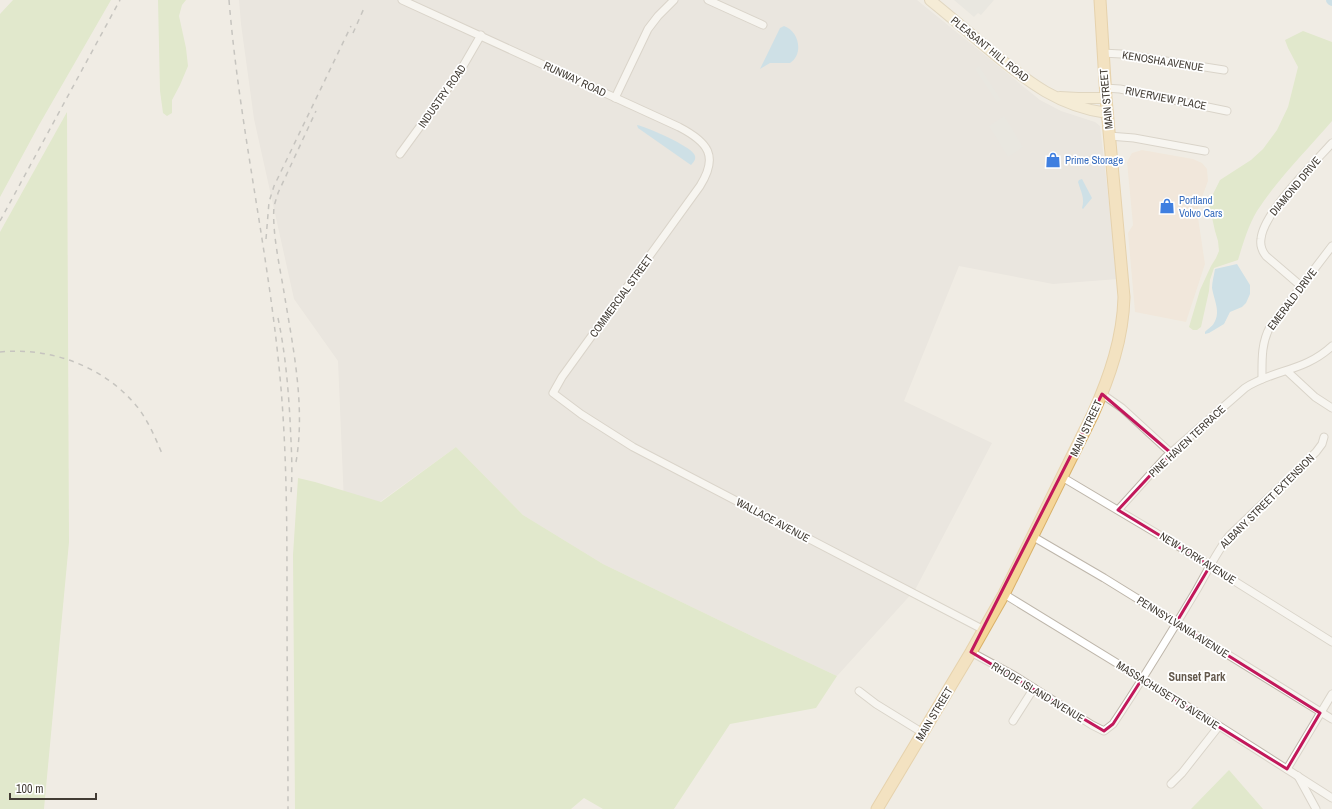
<svg xmlns="http://www.w3.org/2000/svg" width="1332" height="809" font-family="'Archivo Narrow',sans-serif">
	<style>
		.commercial { fill: #f1e1d0 }
		.industrial { fill: #e2ddd9 }
		.green { fill: #cee2af }
		.parking { fill: #e1dfdc }
		.water { fill: #a4d1e9 }
		.lines { fill: none; stroke-linecap: round; stroke-linejoin: round }
		.river { stroke: #a4d1e9; stroke-width: 10 }
		.street-casing { stroke: #beb6aa; stroke-width: 9 }
		.secondary-casing { stroke: #cdbb96; stroke-width: 12 }
		.primary-casing { stroke: #d9b169; stroke-width: 13 }
		.street { stroke: #fff; stroke-width: 7 }
		.secondary { stroke: #faeac5; stroke-width: 10 }
		.primary { stroke: #f5d598; stroke-width: 11 }
		.rail { stroke: #939393; stroke-width: 1.5; stroke-dasharray: 5 5; stroke-linecap: butt }
		.marked { fill: none; stroke: #c2185b; stroke-width: 3; stroke-linejoin: round }
		.labels { text-anchor: middle; stroke-width: 3.5; stroke-linejoin: round; paint-order: stroke }
		.street-label { font-size: 11px; fill: #423c34; stroke: #fff }
		.shop-label { font-size: 11px; fill: #366cbe; stroke: #fff; text-anchor: start }
		.neighbourhood-label { font-size: 12px; font-weight: bold; fill: #64594c; stroke: #fff }
	</style>
	<rect width="100%" height="100%" fill="#f0ece4"/>
	<polygon class="commercial" points="1142,150 1193,159 1202,163 1207,169 1208,181 1197,211 1205,264 1186,322 1135,312 1128,233 1133,225 1127,162 1132,153"/>
	<polygon class="industrial" points="239,0 917,0 1040,100 1061,111 1095,122 1100,126 1118,279 1053,284 959,266 904,401 992,443 915,590 837,676 758,639 603,564 523,515 456,447 345,527 338,361 294,299 254,119 241,24"/>
	<g class="green">
		<polygon points="13,0 111,0 39,125 0,197 0,14"/>
		<polygon points="158,0 186,0 182,5 179,16 186,48 188,66 180,85 172,100 172,113 167,116 163,113 160,91"/>
		<path d="M1303,31L1332,42V121C1307,150 1277,180 1257,211C1248,226 1243,244 1238,260L1214,268L1210,280L1209,291L1201,327L1197,330H1193L1189,327L1200,290L1211,266L1216,258L1219,251L1218,241L1215,231L1209,204L1213,194L1220,180L1251,160L1263,149L1277,130L1288,107L1298,67L1288,48L1285,40Z"/>
		<polygon points="67,112 69,542 44,809 0,809 0,232"/>
		<polygon points="456,447 523,515 603,564 758,639 837,676 816,708 730,724 674,809 603,809 584,798 571,809 295,809 293,555 298,478 315,482 381,502"/>
		<polygon points="1229,770 1263,809 1191,809"/>
	</g>
	<g class="parking">
		<polygon points="954,0 994,0 981,15 978,13 974,17"/>
		<polygon points="979,66 1001,100 997,102 975,69"/>
		<polygon points="1004,116 1023,147 1008,157 989,126"/>
	</g>
	<g class="water">
		<path d="M784,26C799,31 804,54 790,63H770L760,69L780,28Z"/>
		<path d="M637,125C647,127 690,146 694,154C697,158 694,162 691,165L688,163L638,128Z"/>
		<path d="M1082,179L1092,198L1083,209L1082,208C1085,198 1081,192 1078,182L1079,180Z"/>
		<path d="M1237,264L1250,285V294L1246,303L1242,307L1230,312L1224,324L1209,333L1205,334V332C1207,329 1212,327 1214,323C1221,312 1214,300 1212,288C1212,282 1214,275 1215,269Z"/>
	</g>
	<g class="lines">
		<polyline class="river" points="1331,0 1332,1"/>
		<defs>
			<g id="street">
				<path d="M402,0L679,127C708,142 719,156 700,186L562,377L553,393L581,414L633,447L984,630"/>
				<polyline points="708,0 763,25"/>
				<polyline points="1102,53 1121,54 1224,70"/>
				<polyline points="1105,88 1120,89 1227,111"/>
				<polyline points="615,98 648,29 658,16 674,0"/>
				<polyline points="1109,136 1134,138 1205,151"/>
				<polyline points="400,154 459,73 481,35"/>
				<path d="M1301,286L1266,256C1262,251 1260,245 1261,239C1263,213 1314,163 1332,143"/>
				<polyline points="1287,371 1315,397 1332,408"/>
				<path d="M1262,379C1262,361 1261,343 1270,327L1332,246"/>
				<polyline points="1102,394 1122,408 1171,453"/>
				<polyline points="1062,477 1188,552 1332,642"/>
				<path d="M1118,510L1165,458L1245,388C1274,369 1304,372 1332,346"/>
				<polyline points="1032,536 1104,578 1332,719"/>
				<polyline points="1004,594 1213,722 1332,798"/>
				<path d="M971,652L1015,676L1092,725L1104,731L1113,724C1142,681 1169,636 1196,591C1207,572 1216,553 1229,536L1316,452L1322,444L1324,437"/>
				<polyline points="859,691 876,704 923,733"/>
				<polyline points="1013,721 1034,688"/>
				<polyline points="1287,769 1332,694"/>
				<polyline points="1298,776 1316,809"/>
				<polyline points="1171,784 1182,773 1219,726"/>
			</g>
			<g id="secondary">
				<path d="M930,0C951,17 972,35 993,53C1028,82 1060,107 1107,113"/>
				<polyline points="1060,97 1078,98 1106,98"/>
			</g>
			<path id="primary" d="M877,809L971,652L1004,594L1093,414C1110,376 1123,338 1124,297L1106,98L1100,0"/>
		</defs>
		<use href="#street" class="street-casing"/>
		<use href="#secondary" class="secondary-casing"/>
		<use href="#primary" class="primary-casing"/>
		<use href="#street" class="street"/>
		<use href="#secondary" class="secondary"/>
		<use href="#primary" class="primary"/>
		<g class="rail">
			<path d="M229,0C240,134 272,266 282,401C287,469 287,537 287,605C287,673 288,741 288,809"/>
			<polyline points="353,33 365,6"/>
			<polyline points="0,221 120,0"/>
			<polyline points="266,239 269,202 274,186 351,26"/>
			<path d="M278,318C285,351 288,385 290,419C291,444 293,468 291,493"/>
			<path d="M0,352C52,347 106,367 139,409C149,423 156,439 163,456"/>
			<path d="M296,462C306,404 292,343 283,286C279,264 272,229 274,207C275,202 277,197 278,193L316,111"/>
		</g>
	</g>
	<path d="M0 0H1332V809H0ZM1102,394L1171,453L1118,510L1210,566L1176,623L1320,713L1287,769L1142,679L1113,724L1104,731L971,652Z" fill="#f0ece4" fill-opacity=".55" fill-rule="evenodd"/>
	<path class="marked" d="M1102,394L1171,453L1118,510L1210,566L1176,623L1320,713L1287,769L1142,679L1113,724L1104,731L971,652Z"/>
	<defs>
		<symbol id="shop-bare" viewBox="-9 -9 18 18"><path d="M-5-2.5h2.3a2.7 3.5 0 0 1 5.4 0H5L5.5 6h-11ZM-1.5-2.5h3a1.5 2.3 0 0 0-3 0Z" fill="#3f7fe0" stroke="#fff" stroke-width="2.5" paint-order="stroke"/></symbol>
	</defs>
	<g fill-rule="evenodd">
		<use href="#shop-bare" x="1042" y="149" width="22" height="22"/>
		<use href="#shop-bare" x="1156" y="195" width="22" height="22"/>
	</g>
	<g class="labels">
		<g class="street-label">
			<text transform="translate(990 49) rotate(39)" y="4">PLEASANT HILL ROAD</text>
			<text transform="translate(1163 61) rotate(9)" y="4">KENOSHA AVENUE</text>
			<text transform="translate(575 79) rotate(25)" y="4">RUNWAY ROAD</text>
			<text transform="translate(442 96) rotate(-55)" y="4">INDUSTRY ROAD</text>
			<text transform="translate(1166 98) rotate(11)" y="4">RIVERVIEW PLACE</text>
			<text transform="translate(1106 99) rotate(-95)" y="4">MAIN STREET</text>
			<text transform="translate(1295 186) rotate(-50)" y="4">DIAMOND DRIVE</text>
			<text transform="translate(621 296) rotate(-54)" y="4">COMMERCIAL STREET</text>
			<text transform="translate(1292 299) rotate(-53)" y="4">EMERALD DRIVE</text>
			<text transform="translate(1086 428) rotate(-65)" y="4">MAIN STREET</text>
			<text transform="translate(1187 441) rotate(-43)" y="4">PINE HAVEN TERRACE</text>
			<text transform="translate(1267 501) rotate(-45)" y="4">ALBANY STREET EXTENSION</text>
			<text transform="translate(773 520) rotate(28)" y="4">WALLACE AVENUE</text>
			<text transform="translate(1198 558) rotate(32)" y="4">NEW YORK AVENUE</text>
			<text transform="translate(1183 627) rotate(32)" y="4">PENNSYLVANIA AVENUE</text>
			<text transform="translate(1038 692) rotate(31)" y="4">RHODE ISLAND AVENUE</text>
			<text transform="translate(1168 695) rotate(32)" y="4">MASSACHUSETTS AVENUE</text>
			<text transform="translate(934 714) rotate(-59)" y="4">MAIN STREET</text>
		</g>
		<g class="shop-label">
			<text x="1065" y="164">Prime Storage</text>
			<text x="1179" y="204">Portland<tspan x="1179" dy="13">Volvo Cars</tspan></text>
		</g>
		<g class="neighbourhood-label">
			<text x="1197" y="681">Sunset Park</text>
		</g>
	</g>
	<path d="M10 793v6h86v-6" fill="none" stroke="#423c34" stroke-width="2"/>
	<text x="16" y="793" font-size="12" fill="#423c34" stroke="#ffffff" stroke-width="3" paint-order="stroke">100 m</text>
</svg>
